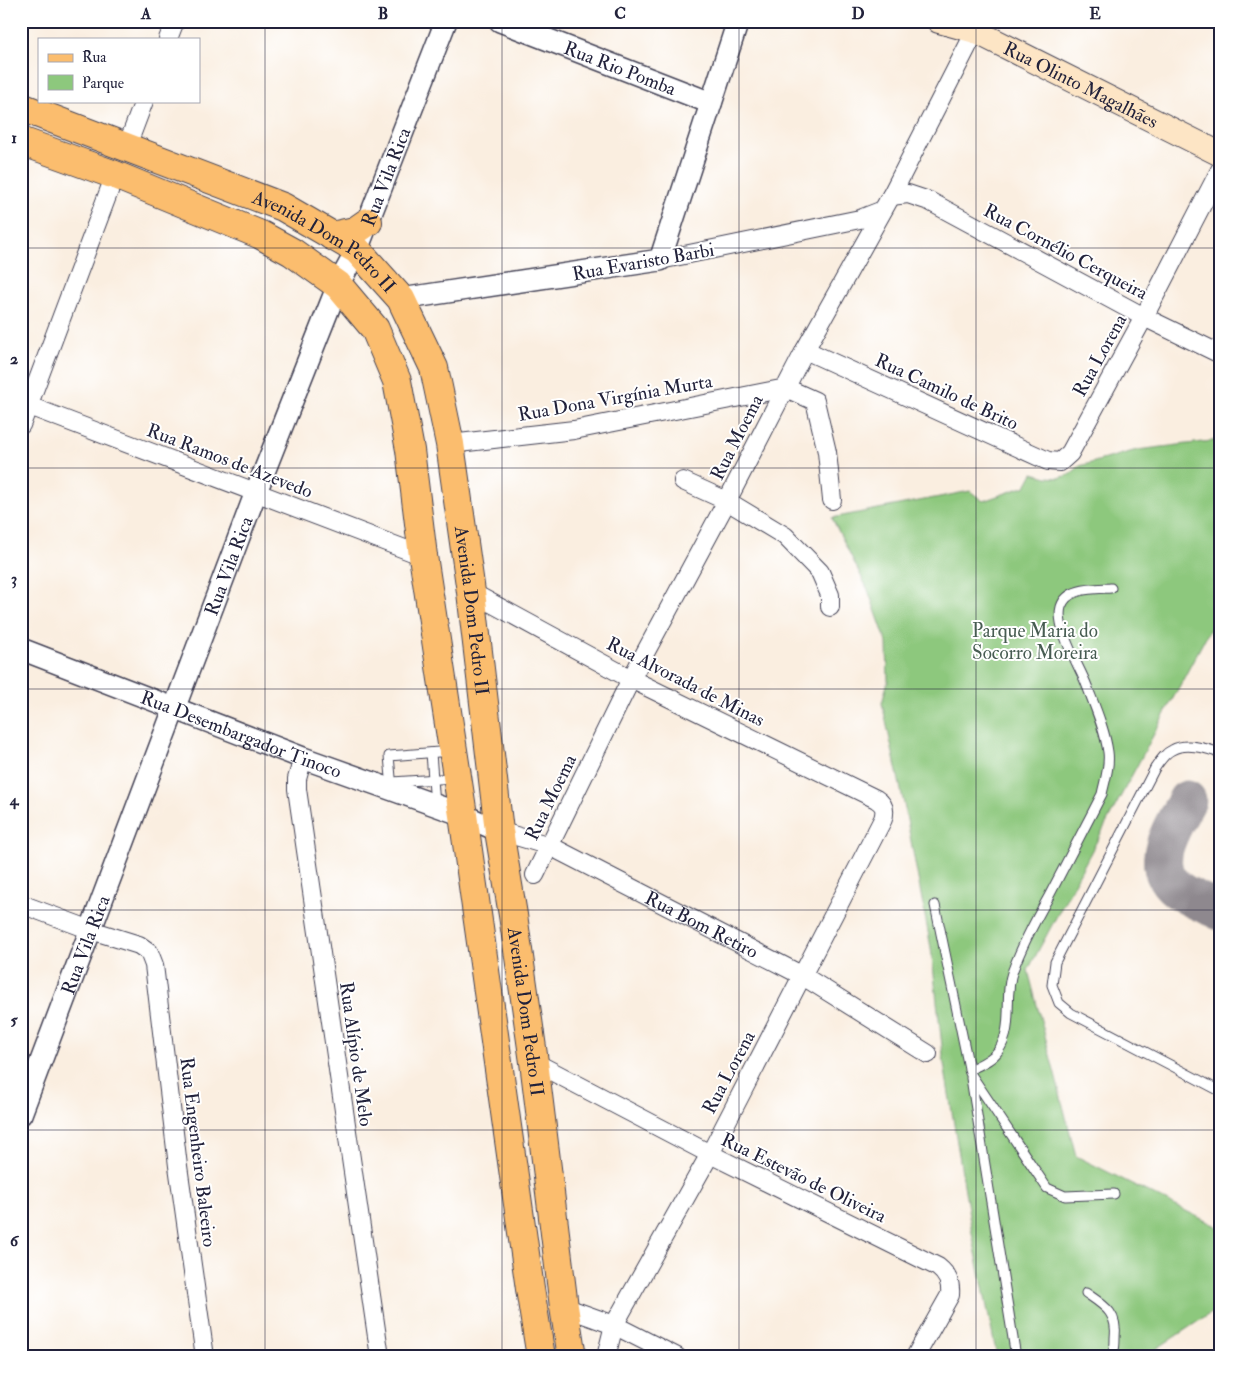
<svg xmlns="http://www.w3.org/2000/svg" width="1241" height="1378" font-family="'IM FELL Double Pica',serif">
	<style>
		.green { fill: #8dc87d; stroke: #58755c }
		.lines { fill: none; stroke-linecap: round; stroke-linejoin: round }
		.taxiway { stroke: #8e888e; stroke-width: 39 }
		.service-casing { stroke: #424154; stroke-width: 11 }
		.minor-casing { stroke: #424154; stroke-width: 20 }
		.tertiary-casing { stroke: #424154; stroke-width: 24 }
		.secondary-casing { stroke: #424154; stroke-width: 26 }
		.primary-casing { stroke: #424154; stroke-width: 30 }
		.service { stroke: #fff; stroke-width: 9 }
		.minor { stroke: #fff; stroke-width: 18 }
		.tertiary { stroke: #fff; stroke-width: 21 }
		.secondary { stroke: #fde5c5; stroke-width: 24 }
		.primary { stroke: #fbbd6e; stroke-width: 28 }
		.grid { fill: none; stroke: #22223b; stroke-width: 1; stroke-opacity: 0.55 }
		.labels { text-anchor: middle; stroke-width: 4; stroke-linejoin: round; paint-order: stroke }
		.street-label { font-size: 19px; fill: #22223b; stroke: #fff }
		.park-label { font-size: 19px; fill: #475c52; stroke: #fff }
		.neatline { fill: none; stroke: #22223b; stroke-width: 2 }
		.grid-label { font-size: 16px; text-anchor: middle; font-weight: bold; fill: #22223b }
	</style>
	<rect width="100%" height="100%" fill="#fff"/>
	<filter id="ink" filterUnits="userSpaceOnUse"><feTurbulence type="fractalNoise" baseFrequency=".02" numOctaves="2"/><feDisplacementMap in="SourceGraphic" scale="10" xChannelSelector="R" yChannelSelector="G"/><feConvolveMatrix kernelMatrix="1 2 1 2 8 2 1 2 1" color-interpolation-filters="sRGB"/></filter>
	<filter id="wash" filterUnits="userSpaceOnUse"><feTurbulence type="fractalNoise" baseFrequency=".0096" numOctaves="4" result="noise"/><feDisplacementMap in="SourceGraphic" scale="20" xChannelSelector="R" yChannelSelector="G"/><feGaussianBlur stdDeviation="1.12" result="paint"/><feColorMatrix in="noise" values="0 0 0 0 0 0 0 0 0 0 0 0 0 0 0 0 0 1.4 0 .05"/><feComposite in="paint" operator="in"/></filter>
	<g filter="url(#wash)">
		<rect width="100%" height="100%" fill="#faeee0"/>
		<polygon class="green" points="1220,440 1220,617 1217,616 1028,970 1076,1156 1220,1228 1220,1307 1144,1357 997,1357 972,1233 944,1064 931,948 904,804 882,703 888,681 887,643 868,590 832,518 970,491 983,501 1026,486 1033,473 1047,477 1059,478 1069,475 1080,466 1137,450"/>
		<g class="lines">
			<path class="taxiway" d="M1187,800C1173,827 1145,865 1178,890C1191,899 1206,904 1220,911"/>
		</g>
	</g>
	<g filter="url(#ink)">
		<g class="lines">
			<defs>
				<g id="service">
					<polyline points="431,753 435,805"/>
					<path d="M1220,753C1206,748 1186,742 1172,750C1165,753 1160,761 1155,768L1055,962L1052,985L1059,1003L1071,1013L1220,1091"/>
					<polyline points="392,782 454,778"/>
					<polyline points="392,788 389,756 451,751"/>
					<polyline points="935,905 970,1073 1047,1188 1065,1196 1114,1194"/>
					<path d="M969,1070C979,1065 992,1060 998,1051C1015,1028 1003,995 1013,970C1022,945 1035,921 1048,898C1066,863 1084,828 1102,794C1105,780 1110,766 1108,752C1105,730 1095,707 1087,686C1080,667 1055,628 1061,607C1067,587 1095,589 1111,588"/>
					<polyline points="971,1078 1016,1357"/>
					<path d="M1086,1293C1105,1306 1118,1313 1115,1338C1115,1345 1115,1351 1110,1357"/>
				</g>
				<g id="minor">
					<polyline points="168,39 175,21"/>
					<polyline points="127,146 144,101"/>
					<polyline points="891,196 908,194 929,201 1144,317 1220,354"/>
					<polyline points="660,260 860,219 883,210"/>
					<polyline points="805,350 1048,461 1060,462 1070,453 1144,317 1220,170"/>
					<polyline points="21,403 423,556"/>
					<polyline points="21,425 115,175"/>
					<polyline points="450,444 574,430 786,388 815,401 827,452 832,500"/>
					<polyline points="683,481 727,501 785,536 820,572 830,595 830,607"/>
					<path d="M471,592L631,679L876,799C884,804 886,809 883,819L710,1154L614,1325L606,1357"/>
					<polyline points="303,758 297,779 297,789 380,1357"/>
					<path id="s1" d="M499,831L550,846L803,976L928,1054"/>
					<polyline points="535,875 631,679 727,501 805,350 891,196 980,22"/>
					<polyline points="21,904 91,930 139,945 149,952 154,965 178,1166 205,1357"/>
					<path d="M534,1062L710,1154L938,1267C948,1275 951,1283 950,1295L915,1357"/>
					<polyline points="564,1307 614,1325 677,1357"/>
				</g>
				<g id="tertiary">
					<path id="s2" d="M500,21L711,103"/>
					<polyline points="401,299 660,260 738,21"/>
					<path id="s3" d="M21,649L303,758L463,815L499,831"/>
					<path id="s4" d="M21,1114L256,492L338,285L357,250L446,21"/>
				</g>
				<g id="secondary">
					<path id="s5" d="M939,21L975,31L1220,154"/>
				</g>
				<g id="primary">
					<path id="s6" d="M21,107L283,207L357,250L401,299L434,368L450,444L471,592L499,831L513,915L534,1062L564,1307L572,1357"/>
					<polyline points="21,141 115,175 261,235 292,252 338,285 375,329 397,381 410,450 423,556 463,815 530,1289 541,1357"/>
					<polyline points="332,236 355,231 368,222"/>
				</g>
			</defs>
			<use href="#service" class="service-casing"/>
			<use href="#minor" class="minor-casing"/>
			<use href="#tertiary" class="tertiary-casing"/>
			<use href="#secondary" class="secondary-casing"/>
			<use href="#primary" class="primary-casing"/>
			<use href="#service" class="service"/>
			<use href="#minor" class="minor"/>
			<use href="#tertiary" class="tertiary"/>
			<use href="#secondary" class="secondary"/>
			<use href="#primary" class="primary"/>
		</g>
	</g>
	<path class="grid" d="M265,21V1357M502,21V1357M739,21V1357M976,21V1357M21,248H1220M21,468H1220M21,689H1220M21,910H1220M21,1130H1220"/>
	<g class="labels">
		<g class="street-label">
			<text dy="7" stroke="none"><textPath href="#s2" startOffset="129">Rua Rio Pomba</textPath></text>
			<text dy="7" stroke="none"><textPath href="#s5" startOffset="156">Rua Olinto Magalhães</textPath></text>
			<text dy="7" stroke="none"><textPath href="#s4" startOffset="1006">Rua Vila Rica</textPath></text>
			<text dy="7" stroke="none"><textPath href="#s6" startOffset="334">Avenida Dom Pedro II</textPath></text>
			<text transform="translate(1066 251) rotate(28)" y="7">Rua Cornélio Cerqueira</text>
			<text transform="translate(643 261) rotate(-10)" y="7">Rua Evaristo Barbi</text>
			<text transform="translate(1099 355) rotate(-61)" y="7">Rua Lorena</text>
			<text transform="translate(947 391) rotate(25)" y="7">Rua Camilo de Brito</text>
			<text transform="translate(615 397) rotate(-10)" y="7">Rua Dona Virgínia Murta</text>
			<text transform="translate(736 437) rotate(-63)" y="7">Rua Moema</text>
			<text transform="translate(230 460) rotate(21)" y="7">Rua Ramos de Azevedo</text>
			<text dy="7" stroke="none"><textPath href="#s4" startOffset="586">Rua Vila Rica</textPath></text>
			<text dy="7" stroke="none"><textPath href="#s6" startOffset="754">Avenida Dom Pedro II</textPath></text>
			<text transform="translate(686 681) rotate(27)" y="7">Rua Alvorada de Minas</text>
			<text dy="7" stroke="none"><textPath href="#s3" startOffset="236">Rua Desembargador Tinoco</textPath></text>
			<text transform="translate(550 797) rotate(-64)" y="7">Rua Moema</text>
			<text dy="7" stroke="none"><textPath href="#s1" startOffset="224">Rua Bom Retiro</textPath></text>
			<text dy="7" stroke="none"><textPath href="#s4" startOffset="181">Rua Vila Rica</textPath></text>
			<text dy="7" stroke="none"><textPath href="#s6" startOffset="1159">Avenida Dom Pedro II</textPath></text>
			<text transform="translate(357 1054) rotate(82)" y="7">Rua Alípio de Melo</text>
			<text transform="translate(728 1072) rotate(-62)" y="7">Rua Lorena</text>
			<text transform="translate(199 1152) rotate(83)" y="7">Rua Engenheiro Baleeiro</text>
			<text transform="translate(804 1177) rotate(26)" y="7">Rua Estevão de Oliveira</text>
		</g>
		<g class="park-label">
			<text x="1035" y="637">Parque Maria do<tspan x="1035" dy="22">Socorro Moreira</tspan></text>
		</g>
	</g>
	<rect width="1241" height="1378" fill="none" stroke="#fff" stroke-width="55"/>
	<rect x="38" y="38" width="162" height="65" fill="#ffffff" stroke="#a7a7b1"/>
	<rect x="48" y="54" width="25" height="8" fill="#fbbd6e" stroke="#a7a7b1"/>
	<text x="82" y="62" font-size="15" fill="#22223b">Rua</text>
	<rect x="48" y="75" width="25" height="15" fill="#8dc87d" stroke="#a7a7b1"/>
	<text x="82" y="88" font-size="15" fill="#22223b">Parque</text>
	<rect x="28" y="28" width="1186" height="1322" class="neatline"/>
	<g class="grid-label">
		<text x="146" y="19">A</text>
		<text x="383" y="19">B</text>
		<text x="620" y="19">C</text>
		<text x="858" y="19">D</text>
		<text x="1095" y="19">E</text>
		<text x="14" y="143">1</text>
		<text x="14" y="364">2</text>
		<text x="14" y="584">3</text>
		<text x="14" y="805">4</text>
		<text x="14" y="1025">5</text>
		<text x="14" y="1246">6</text>
	</g>
</svg>
